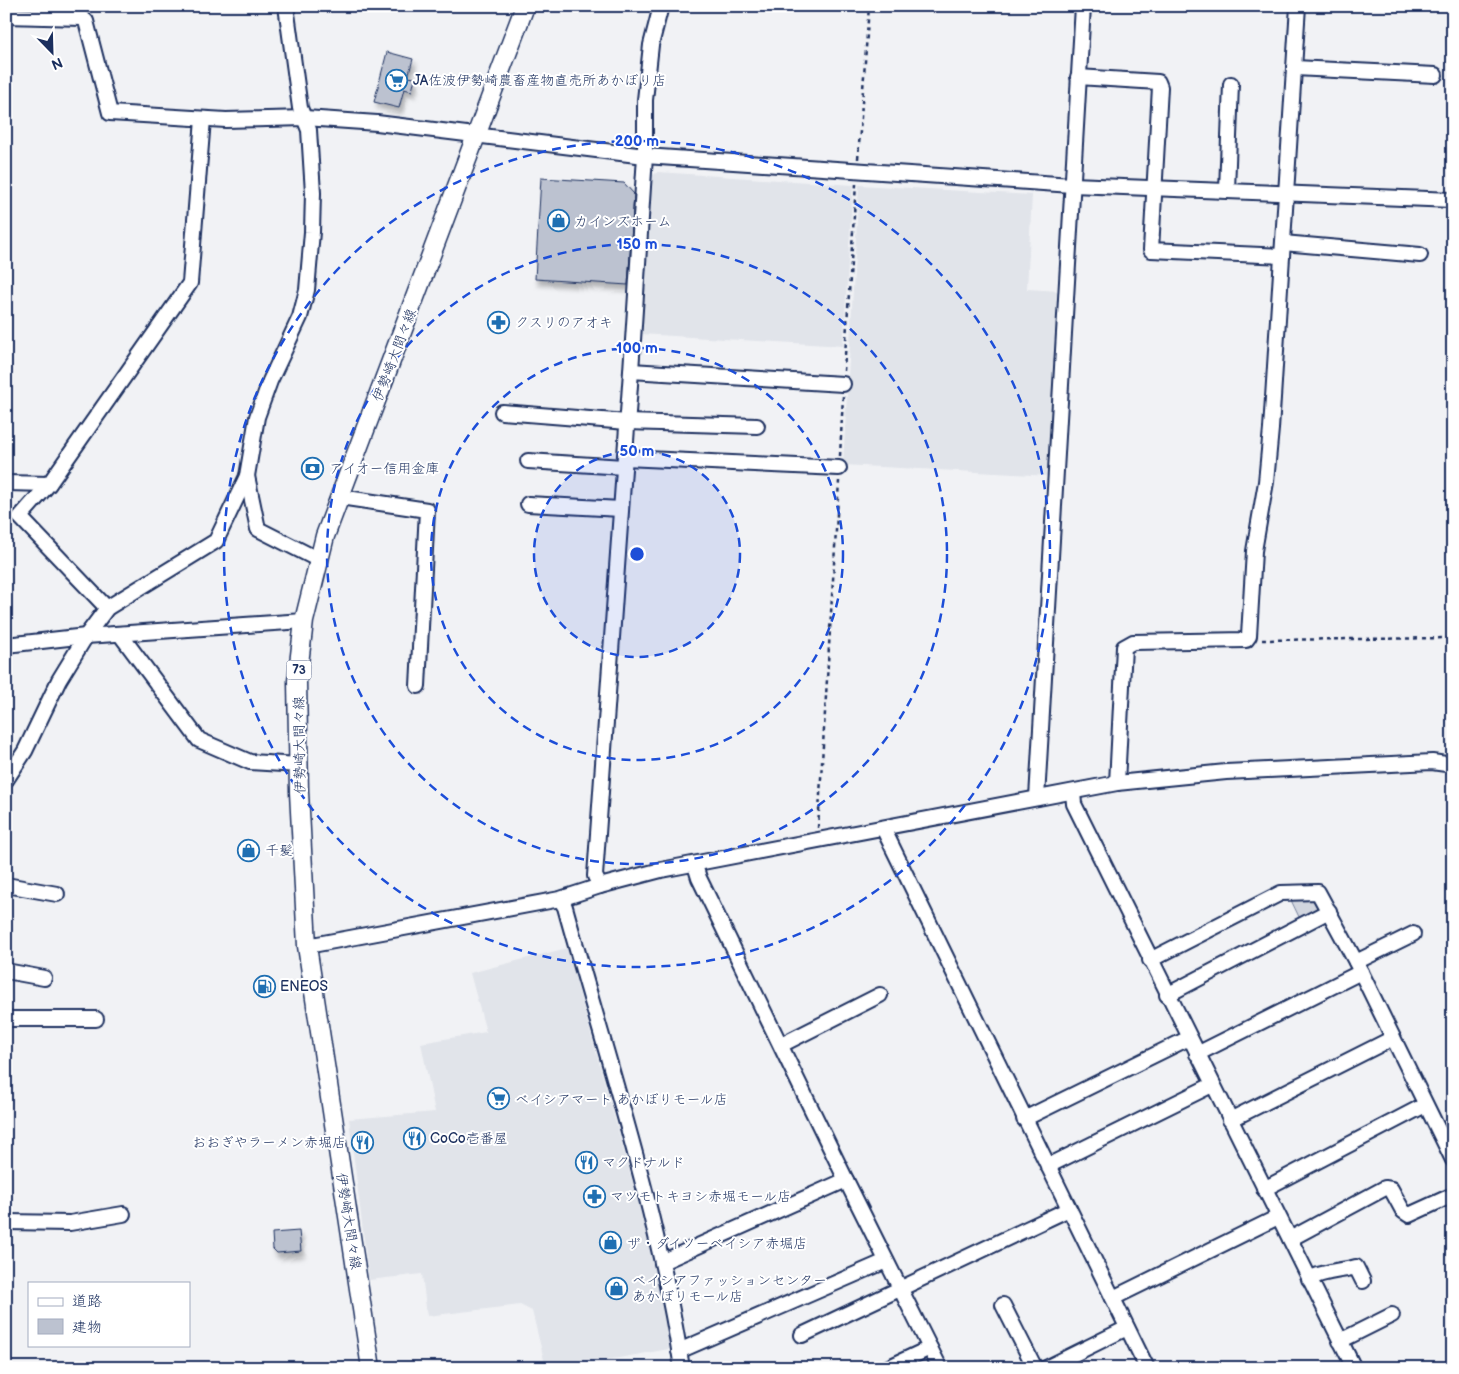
<svg xmlns="http://www.w3.org/2000/svg" width="1459" height="1374" font-family="'Balsamiq Sans','Klee One',sans-serif">
	<style>
		.built { fill: #e1e4ea }
		.green { fill: #d2d6df; stroke: #76829e }
		.building { fill: #bcc2d0; stroke: #1b2f5e; filter: url(#shadow) }
		.lines { fill: none; stroke-linecap: round; stroke-linejoin: round }
		.minor-casing { stroke: #1b2f5e; stroke-width: 18 }
		.major-casing { stroke: #1b2f5e; stroke-width: 21 }
		.path { stroke: #1b2f5e; stroke-width: 2.5; stroke-dasharray: 4 4; stroke-linecap: butt }
		.minor { stroke: #fff; stroke-width: 14 }
		.major { stroke: #fff; stroke-width: 18 }
		.ring { fill: none; stroke: #1d4ed8; stroke-width: 2.5; stroke-dasharray: 9 6 }
		.labels { text-anchor: middle; stroke-width: 4; stroke-linejoin: round; paint-order: stroke }
		.shield { fill: #fff; stroke: #5f6d8e; stroke-width: 1 }
		.shield-label { font-size: 12px; font-weight: bold; fill: #1b2f5e }
		.poi-label { font-size: 14px; fill: #1b2f5e; stroke: #fff; text-anchor: start }
		.street-label { font-size: 14px; fill: #1b2f5e; stroke: #fff }
		.centre { fill: #1d4ed8; stroke: #fff; stroke-width: 2.5 }
		.ring-label { font-size: 15px; text-anchor: middle; font-weight: bold; fill: #1d4ed8; stroke: #fff; stroke-width: 4; stroke-linejoin: round; paint-order: stroke }
	</style>
	<defs>
		<filter id="shadow"><feDropShadow dx="3" dy="5.5" stdDeviation="2.5" flood-color="#0004"/></filter>
	</defs>
	<rect width="100%" height="100%" fill="#f1f2f5"/>
	<filter id="ink" filterUnits="userSpaceOnUse"><feTurbulence type="fractalNoise" baseFrequency=".02" numOctaves="2"/><feDisplacementMap in="SourceGraphic" scale="10" xChannelSelector="R" yChannelSelector="G"/><feConvolveMatrix kernelMatrix="1 2 1 2 8 2 1 2 1" color-interpolation-filters="sRGB"/></filter>
	<g filter="url(#ink)">
		<g class="built">
			<polygon points="658,172 853,185 843,346 640,334 651,176"/>
			<polygon points="859,185 1032,195 1027,289 1060,291 1050,476 843,465"/>
			<polygon points="571,947 576,981 655,1261 665,1307 669,1349 574,1366 546,1368 532,1311 520,1305 427,1316 422,1274 369,1280 349,1119 435,1112 421,1043 486,1032 470,973"/>
		</g>
		<polygon class="green" points="1316,894 1322,909 1300,919 1290,898"/>
		<g class="building">
			<polygon points="387,52 413,59 408,77 415,78 412,91 404,89 399,108 374,102"/>
			<polygon points="541,178 624,183 634,194 628,285 535,279"/>
			<polygon points="299,1231 301,1251 277,1253 273,1249 272,1233"/>
		</g>
		<g class="lines">
			<defs>
				<g id="minor">
					<polyline points="6,16 82,18 86,21 110,113 226,120 305,118 377,123 645,156 1072,185 1453,200"/>
					<polyline points="1295,68 1435,75"/>
					<polyline points="1078,77 1158,82 1160,87 1151,250 1282,256"/>
					<polyline points="1227,190 1231,84"/>
					<polyline points="1283,243 1420,255"/>
					<polyline points="631,371 843,384"/>
					<polyline points="502,412 627,422 757,426"/>
					<polyline points="625,458 839,468"/>
					<polyline points="528,461 624,467"/>
					<polyline points="247,476 258,529 319,560"/>
					<polyline points="6,483 49,484 190,283 203,119"/>
					<polyline points="49,484 20,517 107,608"/>
					<polyline points="340,497 427,510 418,686"/>
					<polyline points="528,504 621,509"/>
					<polyline points="120,634 199,740 250,762 299,765"/>
					<polyline points="6,645 86,636 304,621"/>
					<polyline points="6,780 25,751 59,680 86,636 107,608 216,541 247,476 257,417 270,381 300,317 307,290 312,232 313,193 309,130 300,108 286,6"/>
					<polyline points="1117,783 1124,647 1133,642 1246,640 1249,636 1254,551 1266,482 1271,429 1298,6"/>
					<polyline points="1073,792 1074,804 1354,1368"/>
					<polyline points="1037,798 1083,6"/>
					<polyline points="883,828 1147,1368"/>
					<polyline points="695,865 699,878 846,1180 940,1368"/>
					<polyline points="6,885 57,894"/>
					<polyline points="600,886 595,876 631,371 645,156 645,100 651,45 661,6"/>
					<path d="M560,899L565,907C607,1059 658,1211 682,1368"/>
					<polyline points="307,946 560,899 600,886 661,870 1117,783 1226,772 1432,762 1453,765"/>
					<polyline points="1150,960 1281,893 1318,892 1356,962 1453,1160"/>
					<polyline points="1356,962 1413,934"/>
					<polyline points="6,971 44,978"/>
					<polyline points="1167,995 1329,911"/>
					<polyline points="6,1019 96,1019"/>
					<polyline points="781,1045 880,995"/>
					<polyline points="1197,1054 1361,972"/>
					<polyline points="1024,1119 1189,1038"/>
					<polyline points="1230,1120 1393,1038"/>
					<polyline points="1048,1166 1212,1085"/>
					<polyline points="1264,1189 1425,1105"/>
					<polyline points="6,1222 70,1223 123,1214"/>
					<polyline points="1290,1239 1385,1188 1391,1189 1403,1211 1409,1215 1453,1195"/>
					<polyline points="662,1262 846,1180"/>
					<path d="M1309,1279C1323,1271 1341,1271 1356,1267L1363,1281"/>
					<polyline points="1113,1298 1278,1217"/>
					<polyline points="1003,1305 1035,1368"/>
					<polyline points="802,1335 1069,1209"/>
					<polyline points="1340,1341 1392,1315"/>
					<polyline points="679,1351 886,1261"/>
					<polyline points="887,1368 930,1348"/>
					<polyline points="1046,1368 1127,1328"/>
				</g>
				<polyline id="major" points="371,1368 307,946 299,792 297,681 304,621 325,536 525,6"/>
			</defs>
			<use href="#minor" class="minor-casing"/>
			<use href="#major" class="major-casing"/>
			<g class="path">
				<polyline points="858,159 869,6"/>
				<polyline points="844,371 856,184"/>
				<polyline points="840,456 843,396"/>
				<polyline points="1262,640 1453,638"/>
				<polyline points="818,828 839,481"/>
			</g>
			<use href="#minor" class="minor"/>
			<use href="#major" class="major"/>
		</g>
	</g>
	<circle cx="637" cy="554" r="103" fill="#1d4ed8" fill-opacity=".12"/>
	<g class="ring">
		<circle cx="637" cy="554" r="103"/>
		<circle cx="637" cy="554" r="206"/>
		<circle cx="637" cy="554" r="310"/>
		<circle cx="637" cy="554" r="413"/>
	</g>
	<defs>
		<symbol id="supermarket-ring" viewBox="-11 -11 22 22"><circle r="9.5" fill="#fff" stroke="#1f6fb2" stroke-width="1.5"/><path d="M-6-5.5h2.5l.6 2H6L4.5 2H-2.5L-4.4-4H-6ZM-1.5 3.2a1.3 1.3 0 1 0 .1 0ZM3 3.2a1.3 1.3 0 1 0 .1 0Z" fill="#1f6fb2"/></symbol>
		<symbol id="shop-ring" viewBox="-11 -11 22 22"><circle r="9.5" fill="#fff" stroke="#1f6fb2" stroke-width="1.5"/><path d="M-5-2.5h2.3a2.7 3.5 0 0 1 5.4 0H5L5.5 6h-11ZM-1.5-2.5h3a1.5 2.3 0 0 0-3 0Z" fill="#1f6fb2"/></symbol>
		<symbol id="pharmacy-ring" viewBox="-11 -11 22 22"><circle r="9.5" fill="#fff" stroke="#1f6fb2" stroke-width="1.5"/><path d="M-2-6h4v4h4v4h-4v4h-4v-4h-4v-4h4Z" fill="#1f6fb2"/></symbol>
		<symbol id="bank-ring" viewBox="-11 -11 22 22"><circle r="9.5" fill="#fff" stroke="#1f6fb2" stroke-width="1.5"/><path d="M-6-4H6V4H-6ZM0-2.3a2.3 2.3 0 1 0 0 4.6a2.3 2.3 0 1 0 0-4.6Z" fill="#1f6fb2"/></symbol>
		<symbol id="fuel-ring" viewBox="-11 -11 22 22"><circle r="9.5" fill="#fff" stroke="#1f6fb2" stroke-width="1.5"/><path d="M-5.5-6h7V0h2V4h1.3V-2.5L3-4.5l.8-.8L6-3V5H2.5V1h-1V6h-7ZM-4.2-4.7v3.2H.2V-4.7Z" fill="#1f6fb2"/></symbol>
		<symbol id="restaurant-ring" viewBox="-11 -11 22 22"><circle r="9.5" fill="#fff" stroke="#1f6fb2" stroke-width="1.5"/><path d="M-5-6h1v4h1v-4h1v4h1v-4h1v5L-1.5 .5V6h-2V.5L-5-1ZM5-6V6H3V1.5H1.5Q1.5-4 5-6Z" fill="#1f6fb2"/></symbol>
	</defs>
	<g fill-rule="evenodd">
		<use href="#supermarket-ring" x="384" y="68" width="25" height="25"/>
		<use href="#shop-ring" x="546" y="208" width="25" height="25"/>
		<use href="#pharmacy-ring" x="486" y="310" width="25" height="25"/>
		<use href="#bank-ring" x="300" y="456" width="25" height="25"/>
		<use href="#shop-ring" x="236" y="838" width="25" height="25"/>
		<use href="#fuel-ring" x="252" y="974" width="25" height="25"/>
		<use href="#supermarket-ring" x="486" y="1086" width="25" height="25"/>
		<use href="#restaurant-ring" x="402" y="1126" width="25" height="25"/>
		<use href="#restaurant-ring" x="350" y="1130" width="25" height="25"/>
		<use href="#restaurant-ring" x="574" y="1150" width="25" height="25"/>
		<use href="#pharmacy-ring" x="582" y="1184" width="25" height="25"/>
		<use href="#shop-ring" x="598" y="1230" width="25" height="25"/>
		<use href="#shop-ring" x="604" y="1276" width="25" height="25"/>
	</g>
	<g class="labels">
		<rect class="shield" x="286.5" y="660.5" width="25" height="19" rx="4"/>
		<g class="shield-label">
			<text x="299" y="674">73</text>
		</g>
		<g class="poi-label">
			<text x="413" y="85">JA佐波伊勢崎農畜産物直売所あかぼり店</text>
			<text x="574" y="226">カインズホーム</text>
			<text x="515" y="327">クスリのアオキ</text>
			<text x="329" y="473">アイオー信用金庫</text>
			<text x="265" y="855">千髪</text>
			<text x="280" y="991">ENEOS</text>
			<text x="515" y="1104">ベイシアマート あかぼりモール店</text>
			<text x="430" y="1143">CoCo壱番屋</text>
			<text x="346" y="1147" text-anchor="end">おおぎやラーメン赤堀店</text>
			<text x="602" y="1167">マクドナルド</text>
			<text x="610" y="1201">マツモトキヨシ赤堀モール店</text>
			<text x="627" y="1248">ザ・ダイソーベイシア赤堀店</text>
			<text x="632" y="1285">ベイシアファッションセンター<tspan x="632" dy="16">あかぼりモール店</tspan></text>
		</g>
		<g class="street-label">
			<text transform="translate(394 355) rotate(-69)" y="5">伊勢崎大間々線</text>
			<text transform="translate(299 745) rotate(-91)" y="5">伊勢崎大間々線</text>
			<text transform="translate(349 1221) rotate(81)" y="5">伊勢崎大間々線</text>
		</g>
	</g>
	<circle cx="637" cy="554" r="8" class="centre"/>
	<g class="ring-label">
		<text x="637" y="146">200 m</text>
		<text x="637" y="249">150 m</text>
		<text x="637" y="353">100 m</text>
		<text x="637" y="456">50 m</text>
	</g>
	<rect width="1459" height="1374" fill="none" stroke="#fff" stroke-width="25"/>
	<rect x="12" y="12" width="1434" height="1349" fill="none" stroke="#1b2f5e" stroke-width="2" filter="url(#ink)"/>
	<rect x="28" y="1282" width="162" height="65" fill="#ffffff" stroke="#a4acbf"/>
	<rect x="38" y="1298" width="25" height="8" fill="#ffffff" stroke="#a4acbf"/>
	<text x="72" y="1306" font-size="15" fill="#1b2f5e">道路</text>
	<rect x="38" y="1319" width="25" height="15" fill="#bcc2d0" stroke="#a4acbf"/>
	<text x="72" y="1332" font-size="15" fill="#1b2f5e">建物</text>
	<g transform="translate(52 52) rotate(157)" stroke="#ffffff" stroke-width="4" paint-order="stroke">
	<path d="M0-4L9 19L0 12L-9 19Z" fill="#1b2f5e"/>
	<text y="-8" font-size="14" font-weight="bold" text-anchor="middle" fill="#1b2f5e">N</text>
	</g>
</svg>
